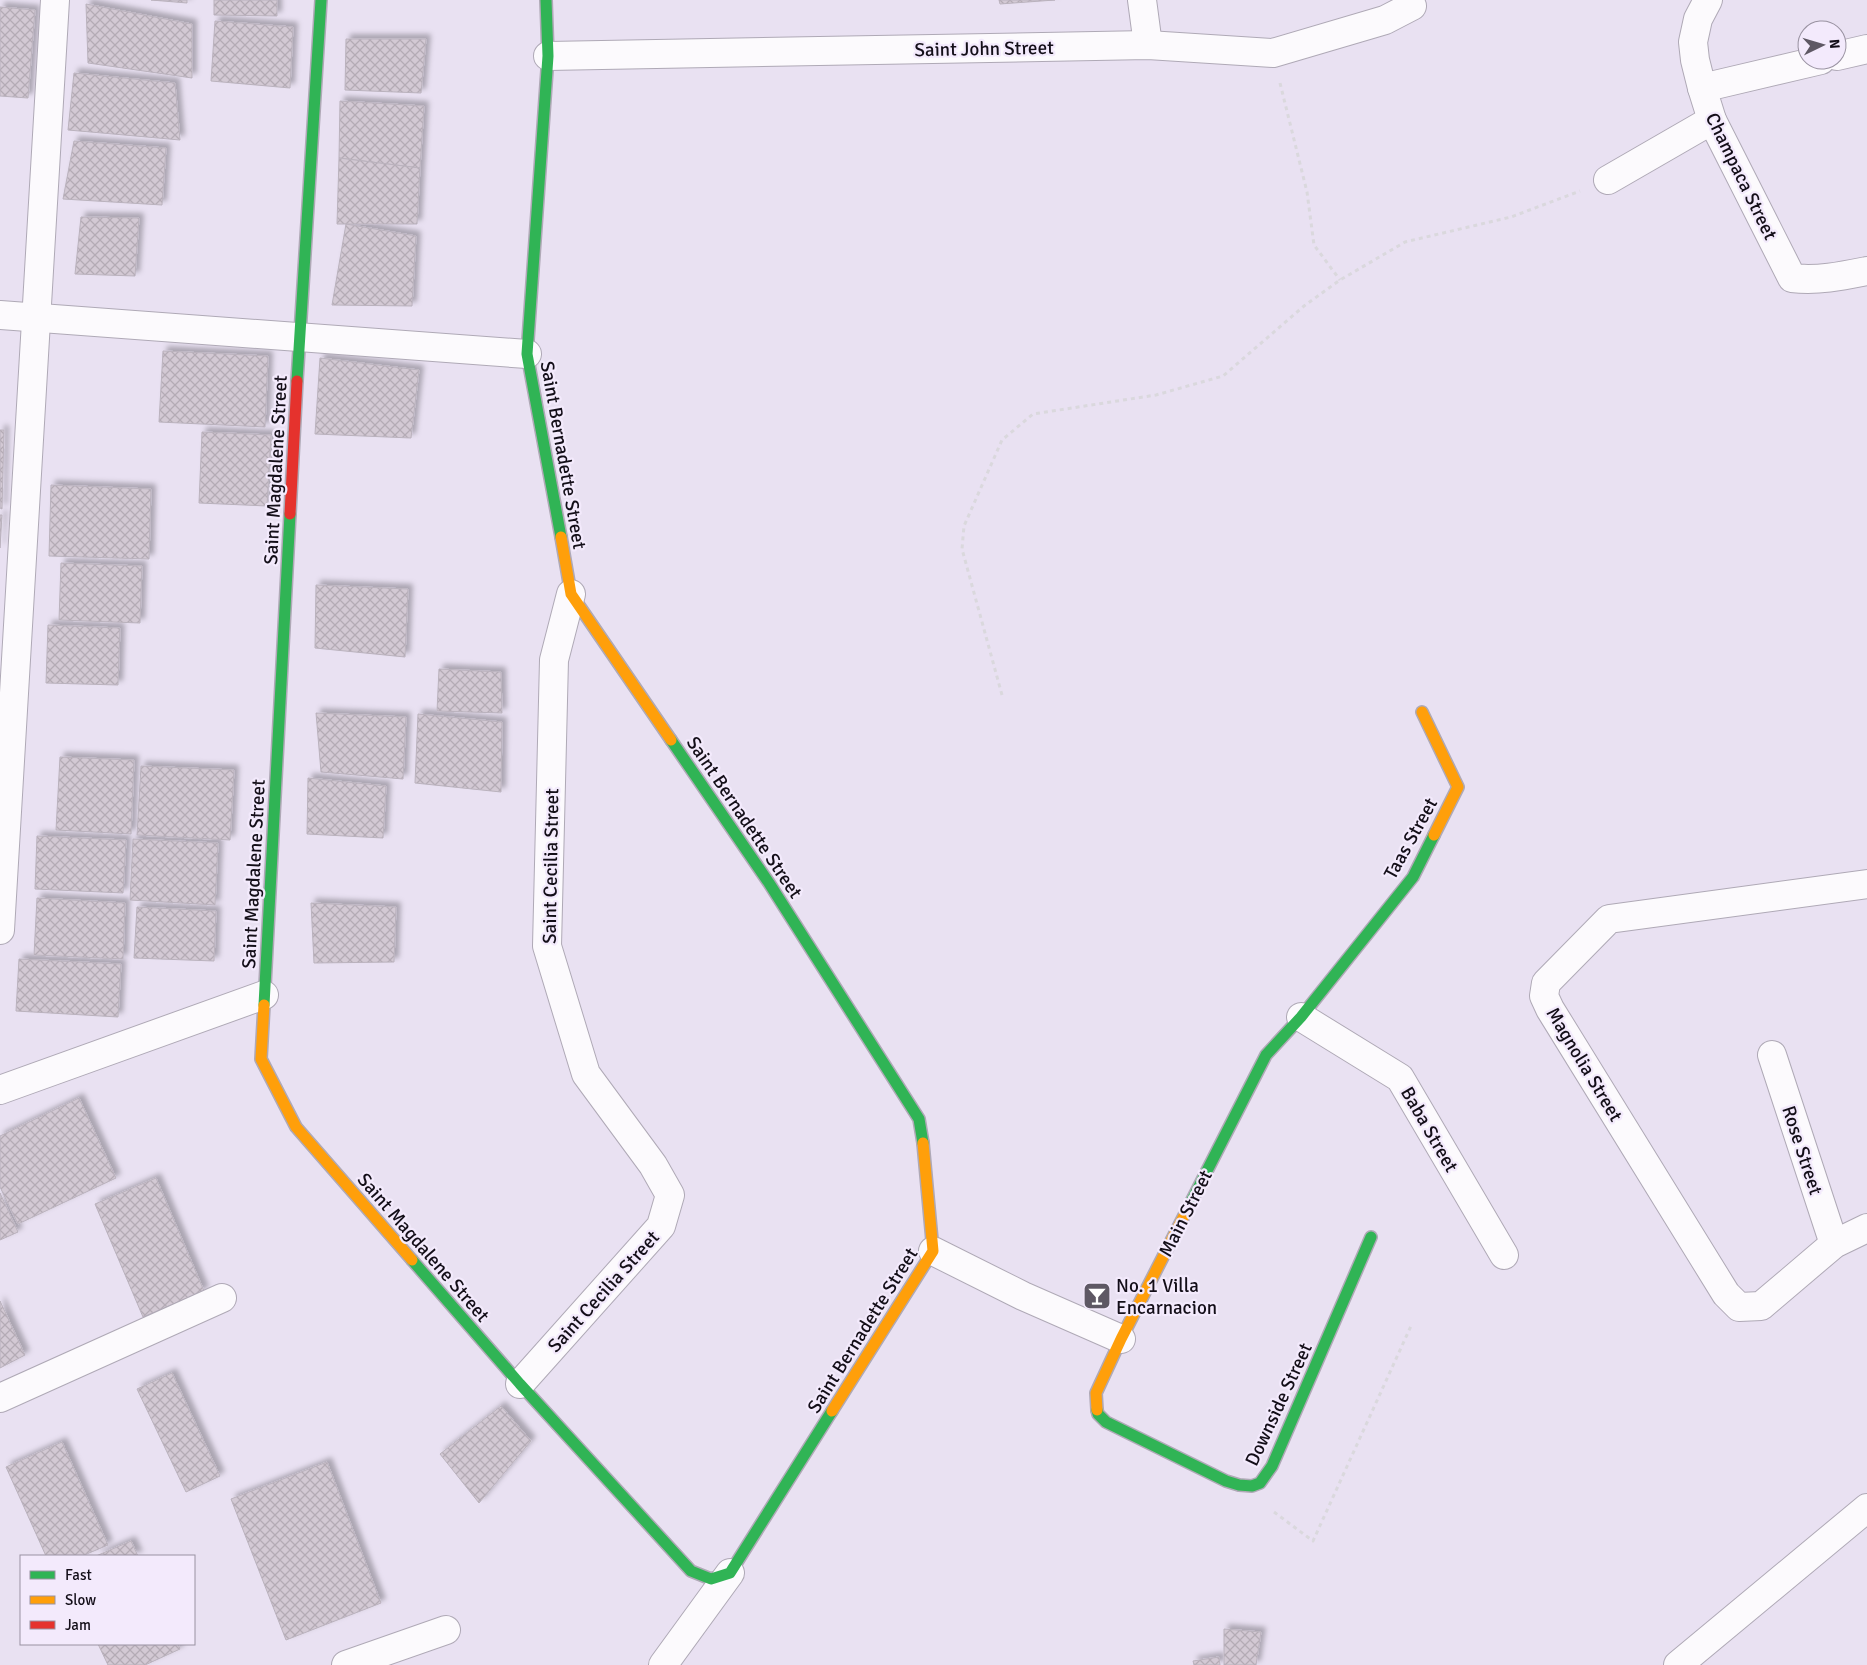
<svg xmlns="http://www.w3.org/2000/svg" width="1867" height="1665" font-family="Signika,sans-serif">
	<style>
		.building { fill: url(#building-cross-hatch); stroke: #bab2bd; filter: url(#shadow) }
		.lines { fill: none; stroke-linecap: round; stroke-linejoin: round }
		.street-casing { stroke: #afa9b6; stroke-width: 30 }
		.fast-casing { stroke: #afa9b6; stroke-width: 14 }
		.slow-casing { stroke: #afa9b6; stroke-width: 14 }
		.jam-casing { stroke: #afa9b6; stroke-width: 14 }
		.path { stroke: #dad8dd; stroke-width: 3; stroke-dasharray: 4 4; stroke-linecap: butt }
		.street { stroke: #fcfafd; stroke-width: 28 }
		.fast { stroke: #30b455; stroke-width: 11 }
		.slow { stroke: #ff9f0a; stroke-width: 11 }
		.jam { stroke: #e5322d; stroke-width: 11 }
		.labels { text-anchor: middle; stroke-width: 4.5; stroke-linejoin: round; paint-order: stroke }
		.street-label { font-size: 19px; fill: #130e18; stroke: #f3eafc }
		.poi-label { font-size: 19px; fill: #130e18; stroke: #f3eafc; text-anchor: start }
	</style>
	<defs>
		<pattern id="building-cross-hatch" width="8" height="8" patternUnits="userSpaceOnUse" patternTransform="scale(1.25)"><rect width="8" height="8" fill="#d3c9d4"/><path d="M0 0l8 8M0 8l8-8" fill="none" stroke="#b4abb5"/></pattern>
		<filter id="shadow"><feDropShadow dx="4.5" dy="-4.5" stdDeviation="2.5" flood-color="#0004"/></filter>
	</defs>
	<rect width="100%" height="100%" fill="#e9e1f2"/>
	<g class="building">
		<polygon points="151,0 187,0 187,3"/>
		<polygon points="214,0 277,0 277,16 214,15"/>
		<polygon points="999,0 1055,0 1000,4"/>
		<polygon points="86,4 192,24 192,78 88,63"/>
		<polygon points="0,7 35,10 28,98 0,96"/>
		<polygon points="215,21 293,27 290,88 211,81"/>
		<polygon points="346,39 426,39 421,93 345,90"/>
		<polygon points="74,73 175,83 180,140 68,130"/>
		<polygon points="340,101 424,106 420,168 339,158"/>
		<polygon points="74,141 166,148 162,205 63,199"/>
		<polygon points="339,158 420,168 417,224 337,224"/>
		<polygon points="81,217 139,218 135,276 75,274"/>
		<polygon points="346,224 416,236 412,306 332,305"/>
		<polygon points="163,351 268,356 265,427 159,422"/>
		<polygon points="320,358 419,370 411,438 315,434"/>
		<polygon points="0,430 4,430 2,509 0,508"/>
		<polygon points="202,432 271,435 267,506 199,503"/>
		<polygon points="51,485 151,489 149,559 49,556"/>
		<polygon points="0,515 2,515 0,548"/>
		<polygon points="61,563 142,566 140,623 59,620"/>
		<polygon points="316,585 408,589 405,657 315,648"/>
		<polygon points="48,625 120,628 118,685 46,683"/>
		<polygon points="439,669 501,672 502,713 437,711"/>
		<polygon points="316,713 406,717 403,779 321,772"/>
		<polygon points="418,714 502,722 501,792 415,783"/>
		<polygon points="60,757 134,760 131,834 56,830"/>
		<polygon points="141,766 234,770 230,840 137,835"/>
		<polygon points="308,778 386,786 383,838 307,834"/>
		<polygon points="37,836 126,840 123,893 35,889"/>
		<polygon points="133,839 218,843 215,905 130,900"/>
		<polygon points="37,898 125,903 123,959 34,955"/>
		<polygon points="311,903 396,907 394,962 314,963"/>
		<polygon points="137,907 216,911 214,961 134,958"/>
		<polygon points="19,959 121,964 118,1017 16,1011"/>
		<polygon points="79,1098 116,1178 18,1224 0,1187 0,1136"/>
		<polygon points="156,1178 204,1291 143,1317 95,1204"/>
		<polygon points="0,1193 18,1232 0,1240"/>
		<polygon points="0,1301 25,1355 0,1368"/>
		<polygon points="172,1373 220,1476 186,1492 137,1389"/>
		<polygon points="501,1406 531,1441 479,1503 440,1454"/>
		<polygon points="62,1442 108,1545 82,1556 46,1556 6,1467"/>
		<polygon points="327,1462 381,1603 286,1640 231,1499"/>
		<polygon points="131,1541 138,1556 96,1556"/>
		<polygon points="1224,1629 1261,1632 1256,1665 1224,1665"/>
		<polygon points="98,1644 178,1644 180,1649 145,1665 108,1665"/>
		<polygon points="1219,1657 1220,1665 1194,1665 1193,1661"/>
	</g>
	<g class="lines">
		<defs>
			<g id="street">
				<polyline points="1142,0 1148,45"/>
				<path d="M1708,0L1698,19L1693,42L1695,60L1702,88L1712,120L1792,278C1818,281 1842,276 1867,271"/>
				<polyline points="548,56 1148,45 1273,53 1385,20 1412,6"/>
				<polyline points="1837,56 1867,49"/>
				<polyline points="1702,88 1821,60"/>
				<polyline points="1608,180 1712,120"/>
				<polyline points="0,315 527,354"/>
				<polyline points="1867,884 1609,919 1546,983 1544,996 1550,1009 1726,1294 1739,1307 1761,1306 1834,1244 1867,1228"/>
				<polyline points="0,930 55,0"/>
				<polyline points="1301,1017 1400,1078 1504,1255"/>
				<polyline points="1772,1055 1834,1244"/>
				<polyline points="0,1090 264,995"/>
				<polyline points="933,1251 1023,1296 1121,1339"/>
				<polyline points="520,1384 661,1226 670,1195 653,1165 586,1074 547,946 554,660 571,594"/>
				<polyline points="0,1398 222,1298"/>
				<polyline points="346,1665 446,1630"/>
				<polyline points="663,1665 730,1573"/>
				<polyline points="1678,1665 1867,1508"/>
			</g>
			<g id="fast">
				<polyline points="546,0 548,56 527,354 561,537"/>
				<polyline points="297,381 321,0"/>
				<polyline points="671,740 769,883 919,1119 923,1143"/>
				<polyline points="264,1005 290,514"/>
				<polyline points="1188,1208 1266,1055 1301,1017 1413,877 1434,835"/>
				<polyline points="412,1260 520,1384 691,1571 711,1579 730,1573 832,1411"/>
				<polyline points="1097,1410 1098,1414 1106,1422 1226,1481 1239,1485 1252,1486 1260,1483 1272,1466 1371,1237"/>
			</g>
			<g id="slow">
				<polyline points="561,537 571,594 671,740"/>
				<polyline points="1422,712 1458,787 1434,835"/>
				<polyline points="264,1005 261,1059 296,1127 412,1260"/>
				<polyline points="1097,1410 1096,1393 1121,1339 1188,1208"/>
				<polyline points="832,1411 933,1251 923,1143"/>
			</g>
			<polyline id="jam" points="290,514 297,381"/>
		</defs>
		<use href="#street" class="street-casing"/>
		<use href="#fast" class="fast-casing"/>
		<use href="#slow" class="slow-casing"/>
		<use href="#jam" class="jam-casing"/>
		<g class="path">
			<polyline points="1280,83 1307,192 1314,245 1340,280"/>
			<polyline points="1002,695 962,549 964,526 1002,440 1033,414 1156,395 1223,376 1304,306 1340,280 1405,242 1511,217 1580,191"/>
			<polyline points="1274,1512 1313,1541 1411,1326"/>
		</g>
		<use href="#street" class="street"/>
		<use href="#fast" class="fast"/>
		<use href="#slow" class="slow"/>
		<use href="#jam" class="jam"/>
	</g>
	<defs>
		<symbol id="bar-square" viewBox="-11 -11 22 22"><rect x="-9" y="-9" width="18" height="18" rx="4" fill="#5e5864" stroke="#f3eafc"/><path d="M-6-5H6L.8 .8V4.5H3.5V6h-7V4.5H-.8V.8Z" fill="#fff"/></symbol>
	</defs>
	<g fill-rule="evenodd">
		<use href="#bar-square" x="1081" y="1280" width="32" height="32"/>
	</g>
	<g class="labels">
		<g class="street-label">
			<text transform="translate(984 48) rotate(-1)" y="7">Saint John Street</text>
			<text transform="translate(1742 176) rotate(64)" y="7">Champaca Street</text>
			<text transform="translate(564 455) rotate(80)" y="7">Saint Bernadette Street</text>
			<text transform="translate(275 470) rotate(-87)" y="7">Saint Magdalene Street</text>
			<text transform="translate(745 817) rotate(56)" y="7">Saint Bernadette Street</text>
			<text transform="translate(1410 838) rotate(-61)" y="7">Taas Street</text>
			<text transform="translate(550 866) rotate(-89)" y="7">Saint Cecilia Street</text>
			<text transform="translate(253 874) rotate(-87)" y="7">Saint Magdalene Street</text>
			<text transform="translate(1585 1064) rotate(59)" y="7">Magnolia Street</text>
			<text transform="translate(1430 1129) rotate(60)" y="7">Baba Street</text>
			<text transform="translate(1803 1150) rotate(72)" y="7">Rose Street</text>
			<text transform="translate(1185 1213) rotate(-63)" y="7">Main Street</text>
			<text transform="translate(424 1247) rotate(49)" y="7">Saint Magdalene Street</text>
			<text transform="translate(603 1291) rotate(-48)" y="7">Saint Cecilia Street</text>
			<text transform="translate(862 1330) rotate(-58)" y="7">Saint Bernadette Street</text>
			<text transform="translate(1278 1404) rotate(-65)" y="7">Downside Street</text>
		</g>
		<g class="poi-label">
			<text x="1116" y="1292">No. 1 Villa<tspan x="1116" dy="22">Encarnacion</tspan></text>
		</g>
	</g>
	<rect x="20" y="1555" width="175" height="90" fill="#f3eafc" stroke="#9992a1"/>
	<rect x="30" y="1571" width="25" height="8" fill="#30b455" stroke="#9992a1"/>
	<text x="65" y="1580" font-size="15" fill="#130e18">Fast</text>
	<rect x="30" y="1596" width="25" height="8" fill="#ff9f0a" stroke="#9992a1"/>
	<text x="65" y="1605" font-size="15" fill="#130e18">Slow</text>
	<rect x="30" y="1621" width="25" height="8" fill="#e5322d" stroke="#9992a1"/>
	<text x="65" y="1630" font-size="15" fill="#130e18">Jam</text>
	<g transform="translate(1822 45) rotate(85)"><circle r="24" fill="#f3eafc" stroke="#9992a1"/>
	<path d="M0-4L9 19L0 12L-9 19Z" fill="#5e5864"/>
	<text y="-8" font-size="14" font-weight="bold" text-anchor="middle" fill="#130e18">N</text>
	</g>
</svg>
